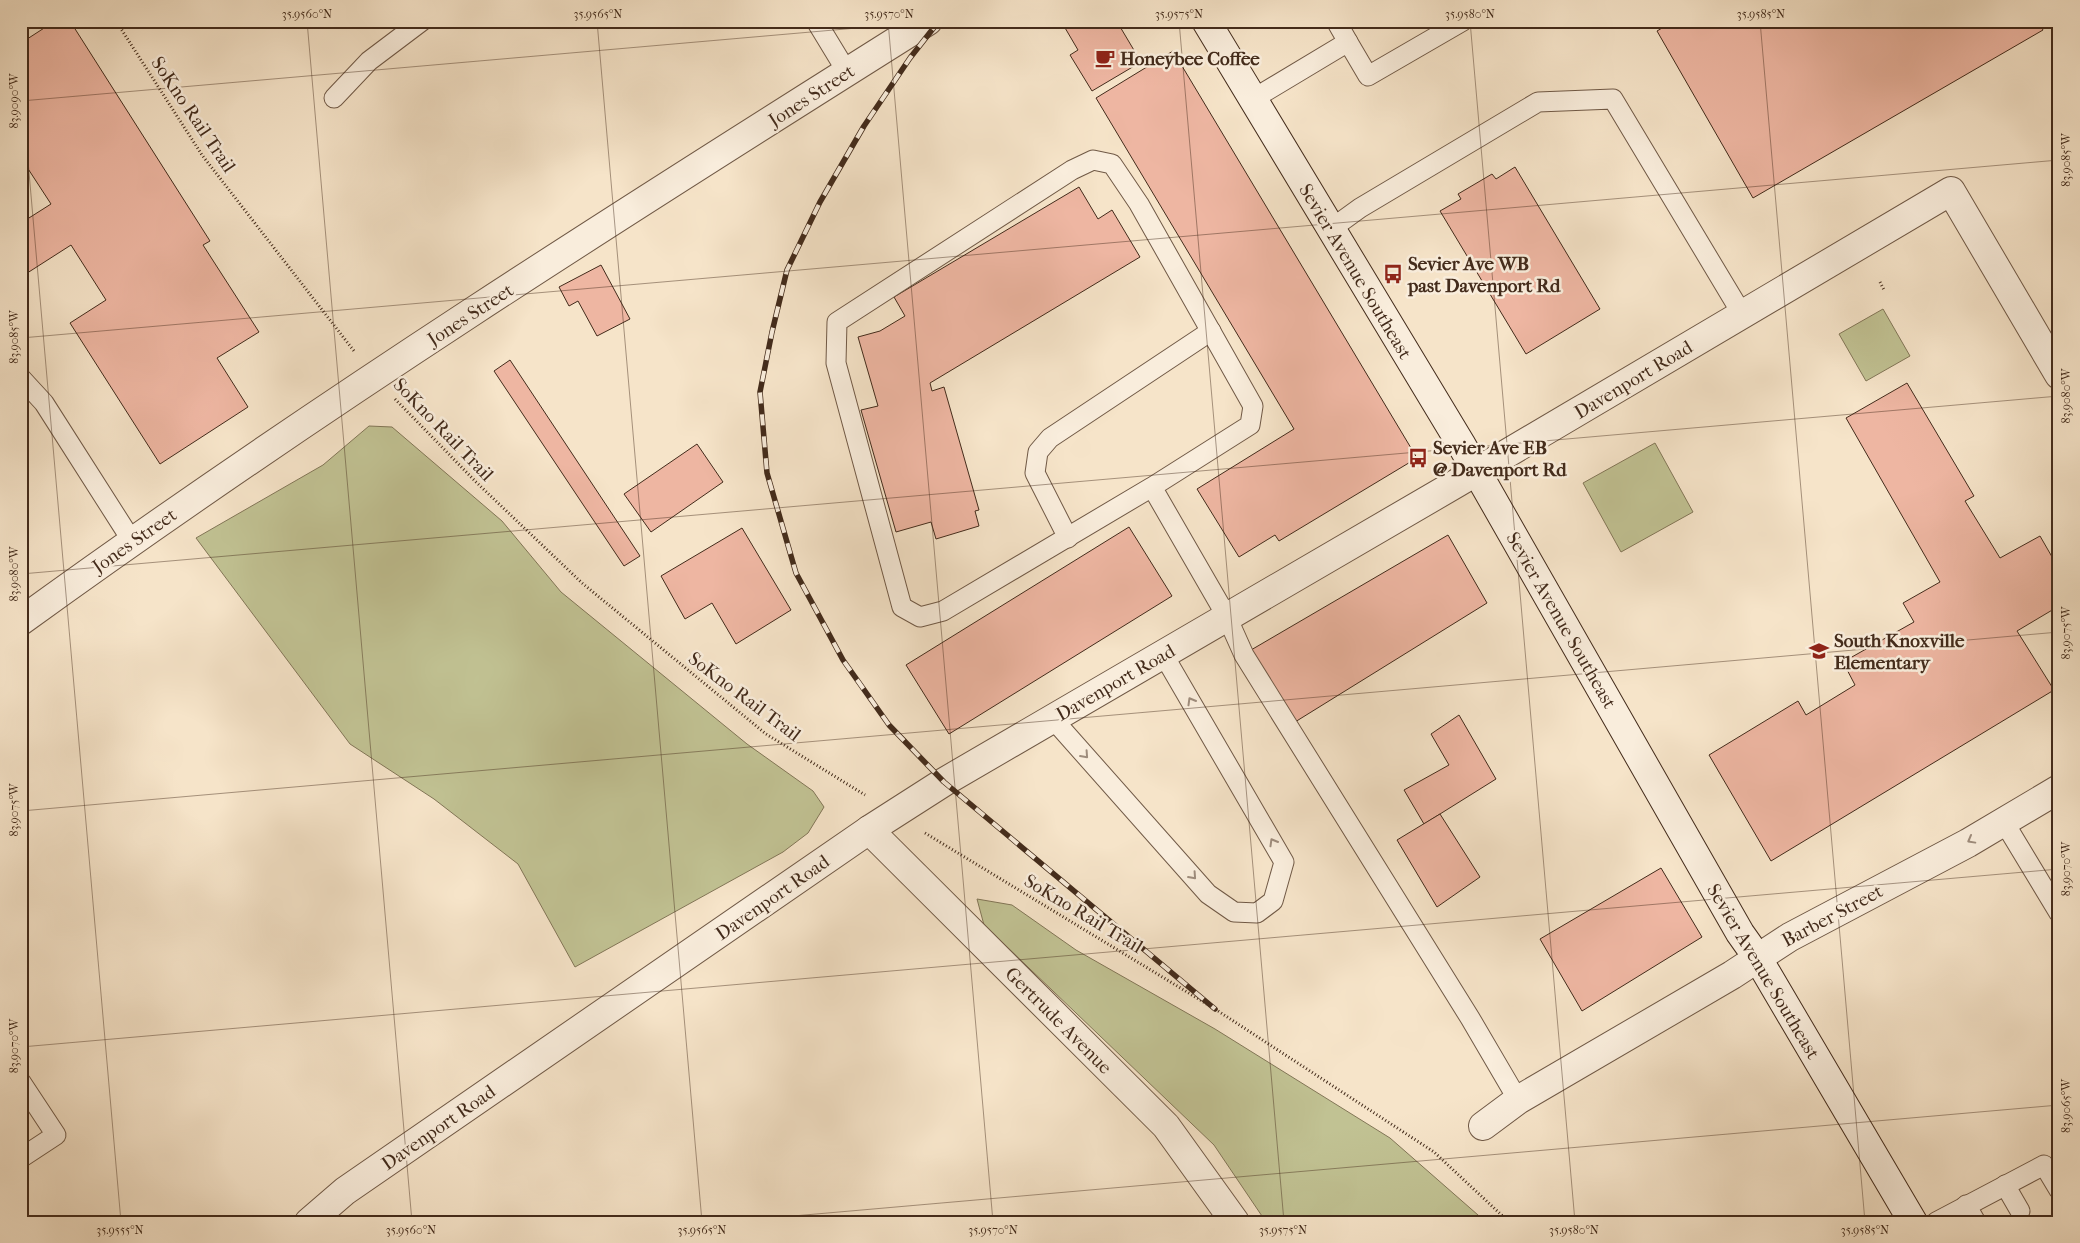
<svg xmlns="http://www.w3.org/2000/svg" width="2080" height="1243" font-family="'IM FELL French Canon',serif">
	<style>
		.green { fill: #c1c293; stroke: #827657 }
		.building { fill: #eeb6a2; stroke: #432b1b }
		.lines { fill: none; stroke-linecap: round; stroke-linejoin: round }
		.lane-casing { stroke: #705946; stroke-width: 21 }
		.street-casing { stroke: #705946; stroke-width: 30 }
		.secondary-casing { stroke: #432b1b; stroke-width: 30 }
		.path { stroke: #432b1b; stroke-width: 3; stroke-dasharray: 1 2.5; stroke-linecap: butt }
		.lane { stroke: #f9eddc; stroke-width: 19 }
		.street { stroke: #f9eddc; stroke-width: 28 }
		.secondary { stroke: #f9eddc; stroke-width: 28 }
		.rail-casing { stroke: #432b1b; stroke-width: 5.5 }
		.rail { stroke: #f9eddc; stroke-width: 4; stroke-dasharray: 11; stroke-linecap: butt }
		.oneway { stroke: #9e8c7c }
		.ticks { fill: none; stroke: #432b1b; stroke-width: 1; stroke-opacity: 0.45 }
		.labels { text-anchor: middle; stroke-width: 5; stroke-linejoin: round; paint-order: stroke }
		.poi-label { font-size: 19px; font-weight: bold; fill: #432b1b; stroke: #f9eddc; text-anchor: start }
		.street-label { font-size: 19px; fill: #432b1b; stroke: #f9eddc }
		.neatline { fill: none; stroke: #432b1b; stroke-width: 2 }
		.ticks-label { font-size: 12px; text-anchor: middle; fill: #432b1b }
	</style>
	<rect width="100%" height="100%" fill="#f6e4c9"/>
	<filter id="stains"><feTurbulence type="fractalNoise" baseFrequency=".004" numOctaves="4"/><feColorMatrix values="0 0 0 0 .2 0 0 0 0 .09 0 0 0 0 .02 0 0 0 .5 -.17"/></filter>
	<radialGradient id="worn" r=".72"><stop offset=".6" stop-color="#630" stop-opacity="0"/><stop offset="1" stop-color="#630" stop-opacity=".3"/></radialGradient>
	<g class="green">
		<polygon points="1883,309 1910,356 1866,381 1839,334"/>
		<polygon points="369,426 392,427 502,521 561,592 747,744 813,791 824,807 808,833 783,852 575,967 518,864 434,799 350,744 196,538 323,465"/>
		<polygon points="1655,443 1693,512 1621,552 1583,483"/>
		<polygon points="977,899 1012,905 1076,950 1215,1029 1390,1138 1486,1222 1266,1222 1214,1145 984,925"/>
	</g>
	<g class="building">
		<polygon points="55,21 70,21 210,241 203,245 259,332 217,358 248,407 160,464 70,323 106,300 71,245 21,277 21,223 51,204 21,158 21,43"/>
		<polygon points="1061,21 1126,21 1119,25 1141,62 1092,91 1070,55 1078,50"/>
		<polygon points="1674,21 2038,21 2043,30 1753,198 1657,31"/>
		<polygon points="1173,51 1417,458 1279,541 1275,535 1239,557 1197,489 1294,429 1096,98"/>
		<polygon points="1515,167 1600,309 1526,354 1440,211 1461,199 1458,194 1492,174 1496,179"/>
		<polygon points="1079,187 1098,219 1112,210 1140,257 930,383 932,391 944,387 979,510 975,511 979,526 936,539 931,522 896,532 861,410 878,406 858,337 880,331 905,316 894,297"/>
		<polygon points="601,265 630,319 597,336 578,301 569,306 559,287"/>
		<polygon points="510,360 640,556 624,566 494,371"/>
		<polygon points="1907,383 1974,496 1965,501 2000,558 2040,536 2059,569 2059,606 2017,631 2054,690 1771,861 1709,755 1798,701 1806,715 1855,685 1843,662 1914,622 1903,603 1940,582 1846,418"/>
		<polygon points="697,444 723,482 651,532 624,494"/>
		<polygon points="1129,527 1172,596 949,734 906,665"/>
		<polygon points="742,528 791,610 736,644 712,603 685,619 661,576"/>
		<polygon points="1448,535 1487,603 1295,722 1251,650"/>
		<polygon points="1459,715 1496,779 1424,824 1404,790 1449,765 1431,734"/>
		<polygon points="1440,814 1480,877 1437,907 1397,840"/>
		<polygon points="1661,868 1702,937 1582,1011 1540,939"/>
	</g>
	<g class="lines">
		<defs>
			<g id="lane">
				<polyline points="816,21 847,72"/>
				<polyline points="1336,21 1348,42"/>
				<polyline points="334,98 369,61 422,21"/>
				<polyline points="1253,99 1348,42 1368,76 1463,21"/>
				<polyline points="1331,229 1360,208 1538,102 1613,99 1742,314"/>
				<polyline points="21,378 44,403 132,541"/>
				<polyline points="1152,487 1250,425 1253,406 1139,204 1112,164 1093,160 1072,170 837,322 836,363 902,607 920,617 943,611 1152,487 1227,617 1244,655 1470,1018 1518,1100"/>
				<polyline points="1068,538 1035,473 1038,452 1050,438 1211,331"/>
				<polyline points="1052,718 1208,894 1234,912 1257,913 1273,901 1284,862 1163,654"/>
				<polyline points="2004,822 2059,913"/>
				<polyline points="21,1082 56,1135 21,1158"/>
				<polyline points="2005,1185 2020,1211"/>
				<polyline points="1966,1205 1976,1222"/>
				<polyline points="1936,1222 2044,1165 2059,1190"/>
			</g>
			<g id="street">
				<path d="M21,621C315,408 621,214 928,21"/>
				<polyline points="869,830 1166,1126 1235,1222"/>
				<polyline points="1483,1126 1518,1100 1732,975 1790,937 1968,843 2059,789"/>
				<polyline points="309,1222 345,1191 869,830 944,782 1457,483 1951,191 2059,375"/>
			</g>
			<polyline id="secondary" points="1206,21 1461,444 1740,933 1757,957 1913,1222"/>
		</defs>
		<use href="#lane" class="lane-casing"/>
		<use href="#street" class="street-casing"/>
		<use href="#secondary" class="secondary-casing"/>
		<g class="path">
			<polyline points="116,21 202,155 354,351"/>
			<polyline points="1880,282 1884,290"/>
			<polyline points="395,399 476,482 582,583 766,734 865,795"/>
			<polyline points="925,833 1215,1009 1434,1152 1509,1222"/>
		</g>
		<use href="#lane" class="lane"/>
		<use href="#street" class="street"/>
		<use href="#secondary" class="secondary"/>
		<defs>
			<polyline id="rail" points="939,21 910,58 864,126 820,202 787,270 772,332 760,392 767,473 796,573 843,660 889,725 944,782 1215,1009"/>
		</defs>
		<use href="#rail" class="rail-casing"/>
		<use href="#rail" class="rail"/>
	</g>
	<defs><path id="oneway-chevron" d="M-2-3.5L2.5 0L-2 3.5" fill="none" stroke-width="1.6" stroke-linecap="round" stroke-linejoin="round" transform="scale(1.25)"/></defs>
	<g class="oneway">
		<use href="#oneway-chevron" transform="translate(1191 701) rotate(-120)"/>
		<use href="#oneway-chevron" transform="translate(1085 755) rotate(48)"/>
		<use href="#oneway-chevron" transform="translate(1971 840) rotate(151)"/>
		<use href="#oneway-chevron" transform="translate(1273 842) rotate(-120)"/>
		<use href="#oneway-chevron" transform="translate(1193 876) rotate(48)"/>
	</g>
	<path class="ticks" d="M307,21L412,1222M597,21L702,1222M888,21L993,1222M1179,21L1284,1222M1470,21L1575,1222M1760,21L1865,1222M2051,21L2059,108M21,81L121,1222M21,101L937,21M21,338L2059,160M21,574L2059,396M21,811L2059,632M21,1047L2059,869M725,1222L2059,1105"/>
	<defs>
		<symbol id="cafe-bare" viewBox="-9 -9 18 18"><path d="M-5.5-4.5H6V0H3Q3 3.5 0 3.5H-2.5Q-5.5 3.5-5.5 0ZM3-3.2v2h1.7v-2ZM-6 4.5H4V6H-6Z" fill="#8f2418" stroke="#f9eddc" stroke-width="2.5" paint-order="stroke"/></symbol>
		<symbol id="bus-bare" viewBox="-9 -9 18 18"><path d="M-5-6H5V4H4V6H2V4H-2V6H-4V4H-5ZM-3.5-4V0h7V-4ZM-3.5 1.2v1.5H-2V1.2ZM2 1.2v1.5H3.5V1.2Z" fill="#8f2418" stroke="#f9eddc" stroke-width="2.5" paint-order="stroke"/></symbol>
		<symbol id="school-bare" viewBox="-9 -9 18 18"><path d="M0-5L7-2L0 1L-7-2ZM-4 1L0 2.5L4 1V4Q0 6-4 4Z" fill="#8f2418" stroke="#f9eddc" stroke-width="2.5" paint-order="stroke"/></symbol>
	</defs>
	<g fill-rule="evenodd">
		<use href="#cafe-bare" x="1091" y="44" width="28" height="28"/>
		<use href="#bus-bare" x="1379" y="260" width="28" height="28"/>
		<use href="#bus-bare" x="1404" y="444" width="28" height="28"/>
		<use href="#school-bare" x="1805" y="637" width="28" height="28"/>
	</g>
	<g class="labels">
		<g class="poi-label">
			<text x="1120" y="65">Honeybee Coffee</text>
			<text x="1408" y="270">Sevier Ave WB<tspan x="1408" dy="22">past Davenport Rd</tspan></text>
			<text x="1433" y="454">Sevier Ave EB<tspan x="1433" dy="22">@ Davenport Rd</tspan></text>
			<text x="1834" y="647">South Knoxville<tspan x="1834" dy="22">Elementary</tspan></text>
		</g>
		<g class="street-label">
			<text transform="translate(811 95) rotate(-33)" y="7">Jones Street</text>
			<text transform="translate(194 114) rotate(56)" y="7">SoKno Rail Trail</text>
			<text transform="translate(1356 271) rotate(59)" y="7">Sevier Avenue Southeast</text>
			<text transform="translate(470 314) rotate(-33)" y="7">Jones Street</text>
			<text transform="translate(1633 379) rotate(-31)" y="7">Davenport Road</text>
			<text transform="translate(444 429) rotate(46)" y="7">SoKno Rail Trail</text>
			<text transform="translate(134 540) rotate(-35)" y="7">Jones Street</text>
			<text transform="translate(1562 620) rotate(60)" y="7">Sevier Avenue Southeast</text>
			<text transform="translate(1115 682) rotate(-30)" y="7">Davenport Road</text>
			<text transform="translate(745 696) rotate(37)" y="7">SoKno Rail Trail</text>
			<text transform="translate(772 897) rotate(-35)" y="7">Davenport Road</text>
			<text transform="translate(1084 913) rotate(31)" y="7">SoKno Rail Trail</text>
			<text transform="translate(1832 915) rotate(-28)" y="7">Barber Street</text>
			<text transform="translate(1764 971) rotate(59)" y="7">Sevier Avenue Southeast</text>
			<text transform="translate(1059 1020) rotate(45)" y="7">Gertrude Avenue</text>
			<text transform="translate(438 1127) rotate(-35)" y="7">Davenport Road</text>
		</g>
	</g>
	<rect width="2080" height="1243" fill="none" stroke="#f6e4c9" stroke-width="55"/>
	<rect x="28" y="28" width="2024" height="1188" class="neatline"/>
	<g class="ticks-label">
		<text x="307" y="18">35.9560°N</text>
		<text x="598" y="18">35.9565°N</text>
		<text x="889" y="18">35.9570°N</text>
		<text x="1179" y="18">35.9575°N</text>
		<text x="1470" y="18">35.9580°N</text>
		<text x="1761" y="18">35.9585°N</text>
		<text transform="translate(14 101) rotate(-90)" y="4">83.9090°W</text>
		<text transform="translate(2066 160) rotate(-90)" y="4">83.9085°W</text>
		<text transform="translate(14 337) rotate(-90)" y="4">83.9085°W</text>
		<text transform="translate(2066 396) rotate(-90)" y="4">83.9080°W</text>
		<text transform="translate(14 574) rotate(-90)" y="4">83.9080°W</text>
		<text transform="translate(2066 633) rotate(-90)" y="4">83.9075°W</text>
		<text transform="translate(14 810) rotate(-90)" y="4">83.9075°W</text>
		<text transform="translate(2066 869) rotate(-90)" y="4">83.9070°W</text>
		<text transform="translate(14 1046) rotate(-90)" y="4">83.9070°W</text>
		<text transform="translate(2066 1106) rotate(-90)" y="4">83.9065°W</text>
		<text x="120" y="1234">35.9555°N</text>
		<text x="411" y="1234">35.9560°N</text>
		<text x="702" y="1234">35.9565°N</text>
		<text x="993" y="1234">35.9570°N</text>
		<text x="1283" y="1234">35.9575°N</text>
		<text x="1574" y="1234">35.9580°N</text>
		<text x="1865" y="1234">35.9585°N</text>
	</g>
	<rect width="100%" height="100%" filter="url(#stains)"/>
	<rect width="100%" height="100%" fill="url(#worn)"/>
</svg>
